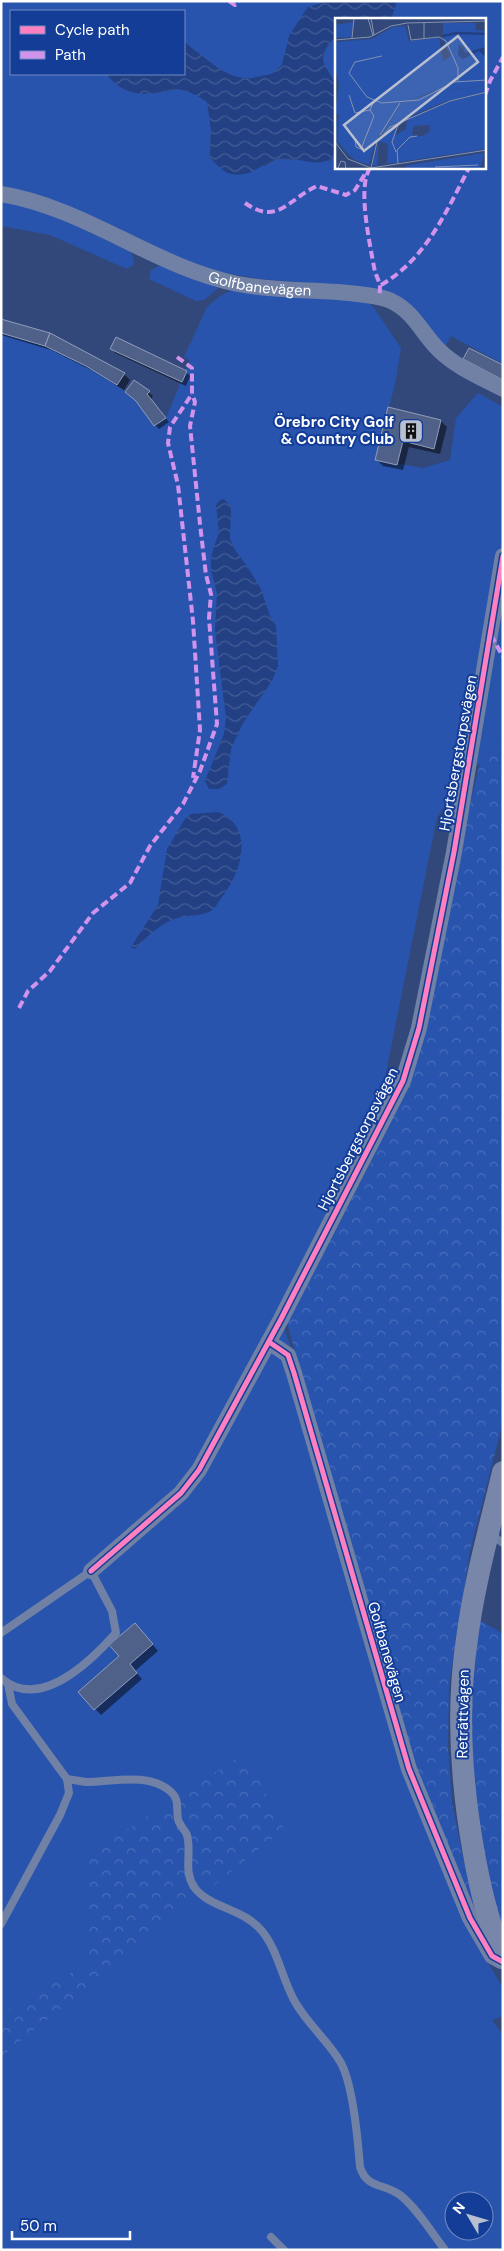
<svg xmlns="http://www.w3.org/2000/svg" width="504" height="2251" font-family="'DM Sans',sans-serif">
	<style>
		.green { fill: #2854ae; fill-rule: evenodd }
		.forest { fill: url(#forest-crowns) }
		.water { fill: url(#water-waves) }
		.shadow { fill: #0007 }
		.building { fill: #506189; stroke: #909dba }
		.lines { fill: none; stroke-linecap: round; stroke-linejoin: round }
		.lane { stroke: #7181a5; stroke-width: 8 }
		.street { stroke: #7181a5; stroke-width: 16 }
		.secondary { stroke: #7786a9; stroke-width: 22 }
		.quiet { stroke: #d193ec; stroke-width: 4; stroke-dasharray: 8 4; stroke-linecap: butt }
		.cycleway-casing { stroke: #143d98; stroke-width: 8 }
		.cycleway { stroke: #ff80c0; stroke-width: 5 }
		.labels { text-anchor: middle; stroke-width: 4; stroke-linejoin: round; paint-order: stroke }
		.street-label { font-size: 15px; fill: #fff; stroke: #143d98 }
		.poi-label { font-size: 15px; font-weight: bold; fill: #fff; stroke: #143d98; text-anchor: end }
		.inset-river { fill: none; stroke: #224083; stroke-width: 2.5 }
		.inset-road { fill: none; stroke: #8491af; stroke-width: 1 }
		.view { fill: #b7bfd0; fill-opacity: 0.15; stroke: #b7bfd0; stroke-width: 2.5 }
		.inset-edge { fill: none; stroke: #fff; stroke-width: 2.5 }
	</style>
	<defs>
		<pattern id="forest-crowns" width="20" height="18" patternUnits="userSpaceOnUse" patternTransform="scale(1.25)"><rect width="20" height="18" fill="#2854ae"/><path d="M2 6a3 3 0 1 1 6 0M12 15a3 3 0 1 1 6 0" fill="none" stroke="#486eba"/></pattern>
		<pattern id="water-waves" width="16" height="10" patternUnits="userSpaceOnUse" patternTransform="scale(1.25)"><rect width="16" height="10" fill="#224083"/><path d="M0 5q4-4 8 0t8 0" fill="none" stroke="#435d96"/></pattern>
	</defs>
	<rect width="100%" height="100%" fill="#32487a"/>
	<g class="green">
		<polygon points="1,1 328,1 325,2 285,54 282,65 272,74 247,79 233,76 219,69 184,42 184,11 11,11 11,74 107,74 156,93 177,89 194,93 207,102 211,129 210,158 265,166 277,159 330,161 336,152 336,168 485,168 485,19 391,19 396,4 395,1 503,1 503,364 451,336 446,345 440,342 362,287 260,279 208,270 1,188"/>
		<path d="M336,36V84C320,64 318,55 336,36Z"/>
		<polygon points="1,200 43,210 131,252 134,261 133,265 127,269 50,235 1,226"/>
		<polygon points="161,265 222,285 204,300 196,301 149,279 151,270"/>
		<path d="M236,288L365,299L374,308L401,348L395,384L375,460L423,468L450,460L456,418L478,393L503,407V737L480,763L465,776L437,817L385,1078L281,1319L315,1418L469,1931L503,1988V2016L492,2020L503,2035V2250H1V333C31,342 61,351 88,367C115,383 138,402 166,418L190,360L184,357L207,307L220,296ZM454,2201H484V2231H454Z"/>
	</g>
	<g class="forest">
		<polygon points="503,737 503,1421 470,1551 449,1685 448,1745 452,1803 463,1858 490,1942 411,1768 287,1323 371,1162 415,1058 461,841 480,763"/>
		<polygon points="478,1619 503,1634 503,1944 482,1859 470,1733"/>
		<polygon points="245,1753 284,1829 1,2057 1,2014 86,1964 86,1856"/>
	</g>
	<g class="water">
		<path d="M328,1H395L396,4L391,19H336V36L327,46L322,55L324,64L336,84V152C322,174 299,154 278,159C260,163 254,178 231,174C223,173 216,163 210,158L211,129L207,102C198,96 189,91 178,89C170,88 163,92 155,93C135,96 120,91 107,75L184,74V42L219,69L233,76L247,79L272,74L282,65L289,36L301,17L308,7Z"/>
		<polygon points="224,499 231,507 230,539 235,550 247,566 261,589 270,616 276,626 278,666 272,681 243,723 231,749 227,784 219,789 209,789 205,781 224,734 226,718 215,631 217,593 211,570 211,556 219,532 216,505 220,500"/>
		<path d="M219,812C254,828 242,869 225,893C220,899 217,906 211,911C203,916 190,915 181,917C163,921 147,936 135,949L131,947L158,905L167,849L185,819L191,814Z"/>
	</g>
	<g class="shadow">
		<polygon points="1,320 124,374 130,380 124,390 93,371 51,350 1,335"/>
		<polygon points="112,349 186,372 190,376 186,386 115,353"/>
		<polygon points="134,381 153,396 151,399 169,422 159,429 155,425"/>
		<polygon points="389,409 441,421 447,427 440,454 409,447 403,470 383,466 377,460"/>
		<polygon points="141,1631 158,1651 135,1671 142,1679 101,1715 79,1692 121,1656"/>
	</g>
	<g class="building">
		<polygon points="1,319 50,333 45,346 1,333"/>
		<polygon points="50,333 125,373 117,385 86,366 45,346"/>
		<polygon points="116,337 187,371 182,382 110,349"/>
		<polygon points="469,348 503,365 503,380 463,359"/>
		<polygon points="134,380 150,391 147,394 166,418 154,426 136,401 125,392"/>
		<polygon points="388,407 441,420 434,449 403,441 397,465 375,460"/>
		<polygon points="135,1623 153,1644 130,1664 137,1673 94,1710 78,1692 119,1656 109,1645"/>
	</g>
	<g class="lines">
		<g class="lane">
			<polyline points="490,1534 503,1543"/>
			<path d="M1,1633L91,1571L112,1611L116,1633C91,1661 40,1712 1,1678"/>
			<path d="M67,1779C73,1780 80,1781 86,1782C112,1782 148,1772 170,1791C180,1799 176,1808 178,1819C179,1825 185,1830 187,1835C192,1853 183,1870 194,1887C209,1908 243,1908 262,1931C278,1951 282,1978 294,2000C306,2023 328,2040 341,2063C353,2085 358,2141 360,2167C367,2189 384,2183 400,2195C416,2207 432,2233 445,2250"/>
			<polyline points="1,1924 60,1815 69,1793 67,1779 12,1704 8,1684"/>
			<polyline points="271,2237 284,2250"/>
		</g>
		<g class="street">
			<path id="s1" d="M1,194C86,208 154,267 238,284C277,292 319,289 358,294C370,296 381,296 391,301C415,312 423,336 441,352C458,368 482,378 503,389"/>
			<polyline points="269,1342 288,1355 294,1373 409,1769 470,1918 492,1956 501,1961"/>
			<polyline points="91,1571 181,1493 199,1470 281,1319 403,1081 419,1028 454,852 503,556"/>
		</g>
		<path class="secondary" d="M503,1472C490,1527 474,1583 467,1639C456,1711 461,1782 474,1854C480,1887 488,1925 503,1956"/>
		<g class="quiet">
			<polyline points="229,1 235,5 239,1"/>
			<polyline points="485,95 490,81 503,57"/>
			<path d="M370,168C357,187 370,244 374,267C377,282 382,280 379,297"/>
			<path d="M245,203C278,226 288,199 317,186L346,195L355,190L365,174"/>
			<path d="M381,285C426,259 446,212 469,168"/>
			<polyline points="177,357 192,368 192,394 170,427 168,443 178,485 193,621 200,730 193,778"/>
			<polyline points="491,635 503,657"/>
			<polyline points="19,1008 28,991 50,971 93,913 130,883 150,846 183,804 200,771 217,724 209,618 211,594 206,575 200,524 190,426 195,402 192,394"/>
		</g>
		<defs>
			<g id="cycleway">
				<polyline points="269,1342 288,1355 294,1373 409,1769 470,1918 492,1956 503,1962"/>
				<polyline points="91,1571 181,1493 199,1470 281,1319 403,1081 419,1028 454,852 503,556"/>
			</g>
		</defs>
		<use href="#cycleway" class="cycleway-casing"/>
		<use href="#cycleway" class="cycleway"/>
	</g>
	<defs>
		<symbol id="building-square" viewBox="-11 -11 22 22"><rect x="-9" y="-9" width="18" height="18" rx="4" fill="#b7bfd0" stroke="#143d98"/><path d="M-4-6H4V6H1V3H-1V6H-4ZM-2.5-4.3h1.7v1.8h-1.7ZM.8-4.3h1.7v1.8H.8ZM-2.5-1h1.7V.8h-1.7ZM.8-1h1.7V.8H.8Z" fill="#111"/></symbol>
	</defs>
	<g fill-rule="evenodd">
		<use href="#building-square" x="397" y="417" width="28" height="28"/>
	</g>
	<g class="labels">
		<g class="street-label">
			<text dy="5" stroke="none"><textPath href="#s1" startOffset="276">Golfbanevägen</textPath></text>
			<text transform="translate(458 753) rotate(-80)" y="5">Hjortsbergstorpsvägen</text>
			<text transform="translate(358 1139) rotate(-63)" y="5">Hjortsbergstorpsvägen</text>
			<text transform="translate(387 1652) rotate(74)" y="5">Golfbanevägen</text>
			<text transform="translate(463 1714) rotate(-89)" y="5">Reträttvägen</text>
		</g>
		<g class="poi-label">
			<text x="394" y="427">Örebro City Golf<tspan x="394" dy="17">&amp; Country Club</tspan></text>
		</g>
	</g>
	<g transform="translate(335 18)">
		<rect width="151" height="151" fill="#32487a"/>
		<path d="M19,4L16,19L0,20V7ZM108,5H141L140,12L151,13V29L130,35L128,27L123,35L127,41L143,33L151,34V64L143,69L99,73L67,85L40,124L34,142L14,136L3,124L4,66L0,50V24L37,21L58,9L70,8L74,23L104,20L108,43L116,38L108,22ZM149,135L145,151L71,152V148L81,146Z" fill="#2854ae"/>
		<path d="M2,54L6,57L10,70L27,84H22L17,91L19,97L27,100L32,96L44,100L41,105L1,96L3,124L14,136L34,142L41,124L34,147L22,143L14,137L2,124L0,95L4,67ZM151,64V74L112,83L83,95L55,108L44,120L67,85L103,73L143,69ZM151,75V131L37,148L44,121L57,108L60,107L61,117L71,111L72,101L113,84ZM95,107V113L88,118H79L77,115L79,108ZM44,123L53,126L52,146L42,147Z" fill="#2854ae" fill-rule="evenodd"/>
		<path d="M124,26L130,35L151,29V39L144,33L128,41L123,37Z" fill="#224083"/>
		<path class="inset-river" d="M108,18L121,15L152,16"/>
		<path class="inset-road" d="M33,0L38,18M36,0L39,17M89,4V21M72,5L152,3M73,7L76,22L104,19L111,23L123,50V63M17,20L19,0M0,22L35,19L56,8L72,5M47,38L20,44L14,55L32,79L47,85L84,82L119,64L152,62M0,54V88M14,77L20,95L35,92M45,117L65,85M20,121L21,129L26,131L39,98L35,92L38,85M0,124L13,141L36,150L152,132M61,134L57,124L64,104M63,146L62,132L75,119L82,118M100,149L143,147M36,150L42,124L55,109L115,83L152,74M2,152L6,143L10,144L11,152"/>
		<path class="view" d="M123,18L143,44L29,133L9,107Z"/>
		<rect width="151" height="151" class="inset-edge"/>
	</g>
	<rect width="504" height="2251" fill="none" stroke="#ffffff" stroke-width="5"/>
	<rect x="10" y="10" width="175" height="65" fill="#143d98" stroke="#728bc1"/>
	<rect x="20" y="26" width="25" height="8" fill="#ff80c0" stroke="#728bc1"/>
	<text x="55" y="35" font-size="15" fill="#ffffff">Cycle path</text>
	<rect x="20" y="51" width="25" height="8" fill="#d193ec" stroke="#728bc1"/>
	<text x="55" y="60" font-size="15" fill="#ffffff">Path</text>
	<g transform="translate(469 2216) rotate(308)"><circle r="24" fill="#143d98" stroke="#728bc1"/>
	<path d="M0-4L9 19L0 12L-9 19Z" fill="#b7bfd0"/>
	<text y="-8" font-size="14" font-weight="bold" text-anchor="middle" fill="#ffffff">N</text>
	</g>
	<path d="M12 2231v8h118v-8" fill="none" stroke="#ffffff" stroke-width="2.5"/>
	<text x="20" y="2231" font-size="15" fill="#ffffff" stroke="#143d98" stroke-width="4" paint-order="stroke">50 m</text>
</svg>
